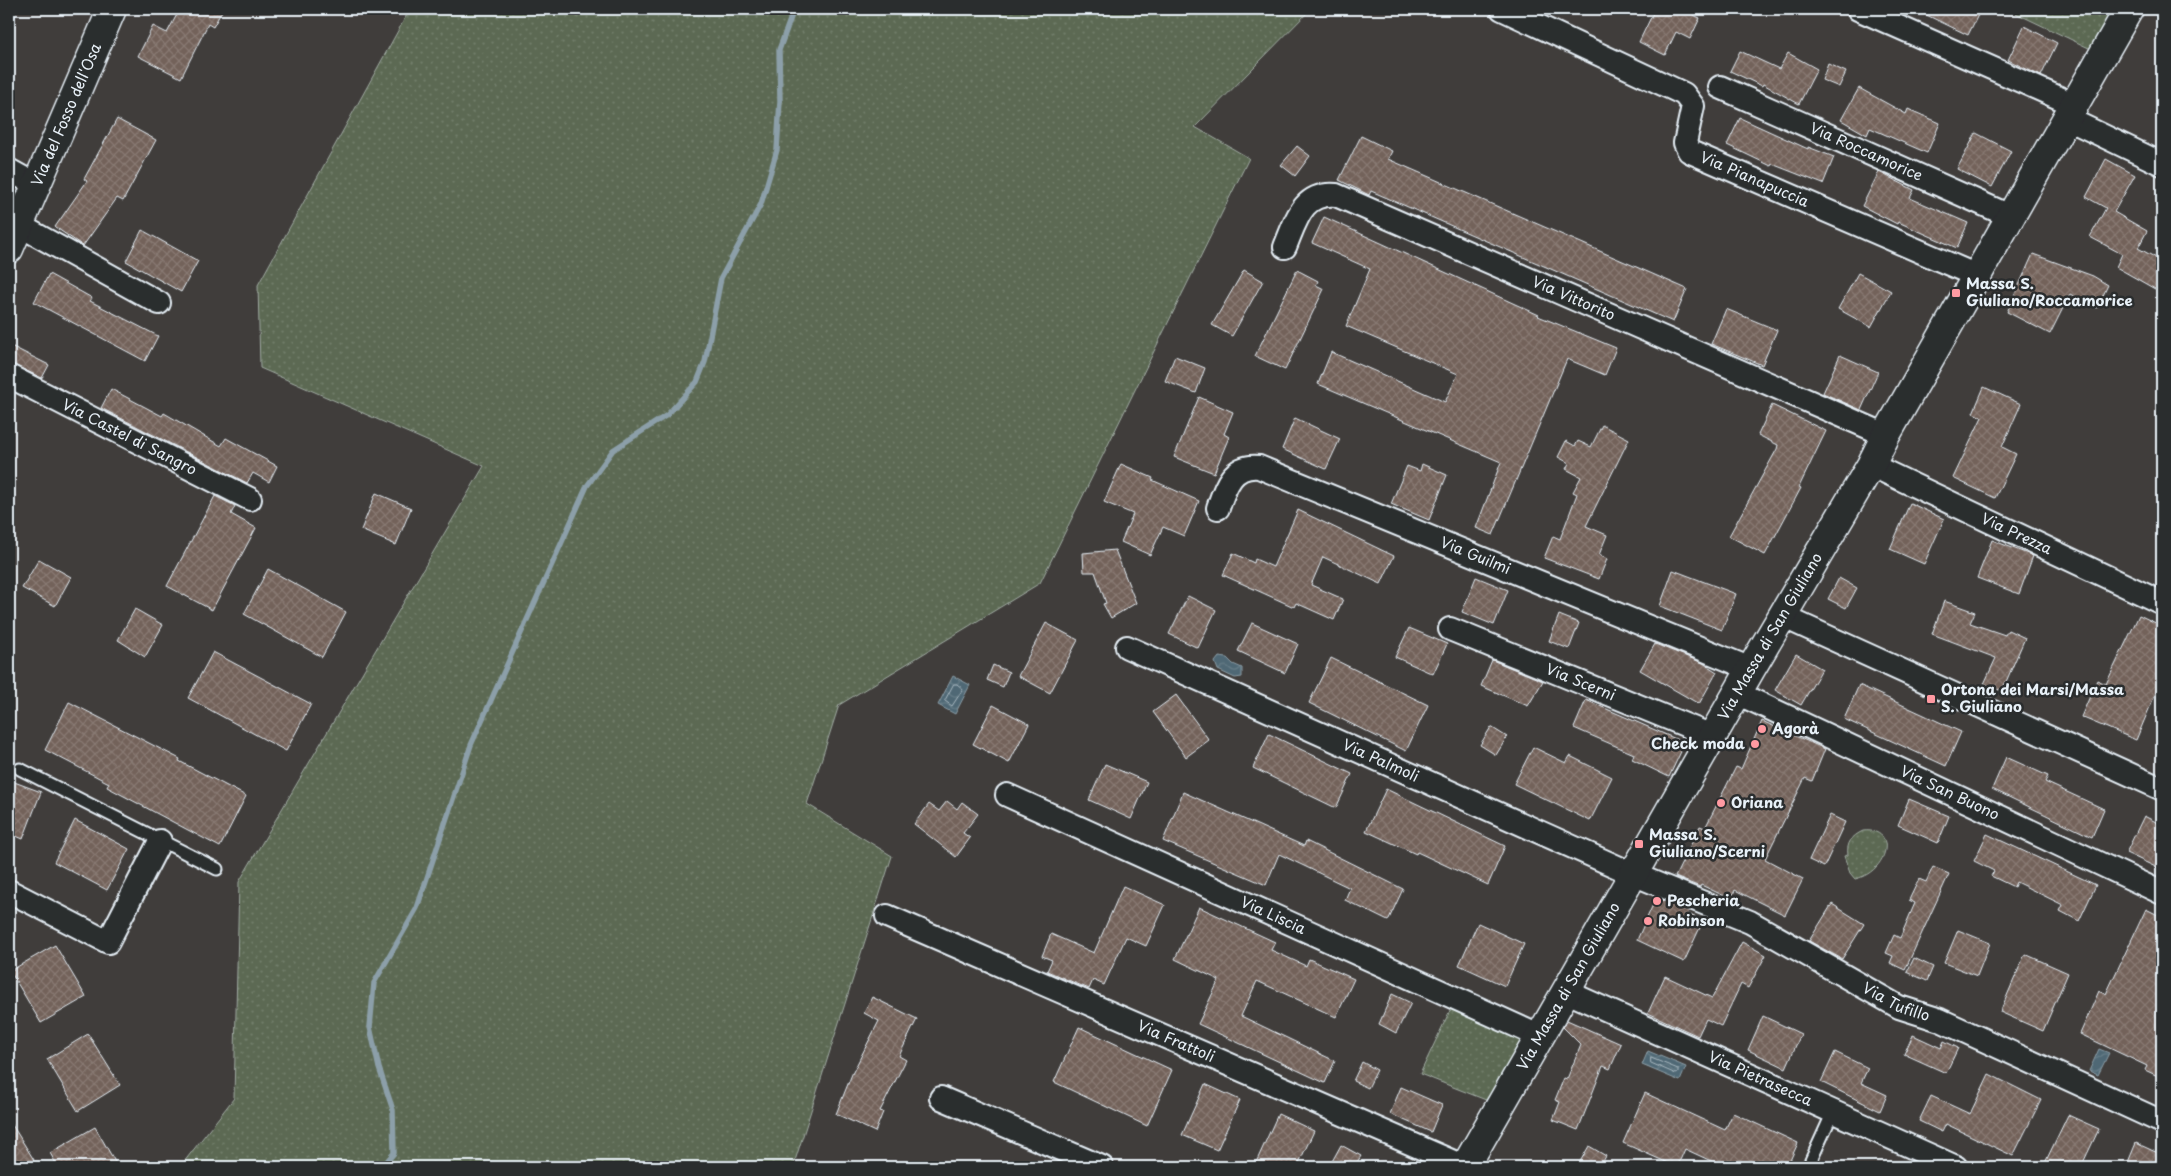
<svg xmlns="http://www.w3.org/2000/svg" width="2171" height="1176" font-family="'Playpen Sans',sans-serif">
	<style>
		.grass { fill: url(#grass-dots); stroke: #a2ada5 }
		.water { fill: url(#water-waves); stroke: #8c9fa9 }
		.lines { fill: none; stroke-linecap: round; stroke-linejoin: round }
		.shore { stroke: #abbac3; stroke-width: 1 }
		.stream { stroke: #8c9fa9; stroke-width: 5.5 }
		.building { fill: url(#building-cross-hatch); stroke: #e8f1f8 }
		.service-casing { stroke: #e8f1f8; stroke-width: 15 }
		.minor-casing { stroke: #e8f1f8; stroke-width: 26 }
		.tertiary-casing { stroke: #e8f1f8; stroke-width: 31 }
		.service { stroke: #2a2d2e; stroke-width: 11 }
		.minor { stroke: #2a2d2e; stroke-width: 22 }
		.tertiary { stroke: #2a2d2e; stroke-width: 28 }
		.poi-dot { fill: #ff9aa2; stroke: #2a2d2e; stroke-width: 2 }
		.labels { text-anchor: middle; stroke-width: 5; stroke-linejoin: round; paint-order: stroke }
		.street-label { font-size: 15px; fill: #e8f1f8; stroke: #2a2d2e }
		.poi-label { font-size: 15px; font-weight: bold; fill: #e8f1f8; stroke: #2a2d2e; text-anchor: start }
	</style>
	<defs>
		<pattern id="grass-dots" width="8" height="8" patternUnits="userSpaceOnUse" patternTransform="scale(1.25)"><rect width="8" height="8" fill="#5b6952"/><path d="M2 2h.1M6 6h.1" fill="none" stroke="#737f6c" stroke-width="1.8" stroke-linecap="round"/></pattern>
		<pattern id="water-waves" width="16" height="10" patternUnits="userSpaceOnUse" patternTransform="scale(1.25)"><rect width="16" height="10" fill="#4f6874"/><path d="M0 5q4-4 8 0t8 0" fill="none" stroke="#687e89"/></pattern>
		<pattern id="building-cross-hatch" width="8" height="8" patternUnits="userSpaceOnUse" patternTransform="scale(1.25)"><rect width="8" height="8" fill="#73625a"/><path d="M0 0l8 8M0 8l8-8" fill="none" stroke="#877972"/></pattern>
	</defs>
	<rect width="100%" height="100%" fill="#403d3b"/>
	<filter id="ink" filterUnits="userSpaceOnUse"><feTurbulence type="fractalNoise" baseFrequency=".02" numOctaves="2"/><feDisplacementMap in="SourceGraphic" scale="10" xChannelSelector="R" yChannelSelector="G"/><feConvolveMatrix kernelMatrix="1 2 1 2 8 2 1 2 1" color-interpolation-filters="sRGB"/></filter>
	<g filter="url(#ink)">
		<g class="grass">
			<polygon points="410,9 1311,9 1195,127 1249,158 1040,583 839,705 807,804 892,856 793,1167 180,1167 234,1098 239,882 484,466 260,368 258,285"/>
			<polygon points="2007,9 2113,9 2093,50"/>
			<path d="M1863,831C1899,827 1888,872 1855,879L1850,873L1844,856L1848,855C1846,843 1852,836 1863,831Z"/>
			<polygon points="1454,1002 1526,1036 1491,1102 1420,1074"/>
		</g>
		<g class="water">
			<polygon points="1219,657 1227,658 1233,664 1242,668 1242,677 1235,678 1218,670 1215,662"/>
			<polygon points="953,676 970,685 955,714 938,705"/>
			<polygon points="2099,1049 2109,1053 2098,1075 2089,1071"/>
			<polygon points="1648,1051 1686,1067 1680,1081 1642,1065"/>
		</g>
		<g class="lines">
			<g class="shore">
				<polygon points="954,684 957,684 963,689 952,706 945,701"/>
				<polygon points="1651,1058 1678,1069 1678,1073 1676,1074 1651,1063"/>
			</g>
			<polyline class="stream" points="382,1167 394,1153 393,1110 379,1068 370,1027 374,983 417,908 471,745 587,486 613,450 667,415 697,382 705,362 721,278 761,204 777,150 780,101 779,50 794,9"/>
		</g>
		<g class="building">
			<polygon points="178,9 223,9 213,27 208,24 181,78 138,56 153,26 167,33 180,9"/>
			<polygon points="1655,9 1681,9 1700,18 1690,39 1676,32 1665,55 1639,42"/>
			<polygon points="1914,9 1981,9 1968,35"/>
			<polygon points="2024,26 2057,43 2041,76 2008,60"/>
			<polygon points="1740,51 1779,69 1788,53 1817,69 1799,104 1763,84 1762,86 1730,71"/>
			<polygon points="1828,64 1846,72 1839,87 1822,80"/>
			<polygon points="1859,88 1906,114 1908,109 1940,123 1927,153 1870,128 1867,135 1841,120"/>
			<polygon points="1740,118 1808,149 1808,147 1834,157 1823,184 1772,164 1771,166 1727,145"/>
			<polygon points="117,119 156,140 123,201 117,198 83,246 55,227 87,181 84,179"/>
			<polygon points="1976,133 2011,151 1992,187 1957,169"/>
			<polygon points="1361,136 1392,151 1388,159 1687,289 1673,322 1371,191 1369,195 1339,180"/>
			<polygon points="1297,146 1310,156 1295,176 1281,165"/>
			<polygon points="2106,159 2135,175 2114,212 2147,231 2138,248 2160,260 2156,266 2162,269 2162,293 2116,267 2122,254 2090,237 2106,208 2086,197"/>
			<polygon points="1879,172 1914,190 1910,198 1968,223 1957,248 1898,222 1897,224 1862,206"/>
			<polygon points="1324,217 1539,315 1538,316 1616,348 1605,375 1567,359 1493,535 1476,528 1501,462 1318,384 1331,352 1445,402 1458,374 1346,326 1370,269 1312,243"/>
			<polygon points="142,230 198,261 181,292 126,261"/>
			<polygon points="2033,254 2093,276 2108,285 2097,308 2070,294 2050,334 2007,312"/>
			<polygon points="1244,270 1263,281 1232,336 1212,325"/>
			<polygon points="1297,270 1318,281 1316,285 1324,289 1285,370 1255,356"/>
			<polygon points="1858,273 1891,291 1871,327 1838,309"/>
			<polygon points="49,274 92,298 90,301 158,336 145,361 34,302"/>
			<polygon points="1726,309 1777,330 1762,365 1711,344"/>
			<polygon points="9,345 49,365 42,378 9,363"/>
			<polygon points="1840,355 1878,372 1861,410 1823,393"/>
			<polygon points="1175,356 1205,368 1196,393 1165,381"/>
			<polygon points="1984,387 2021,404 2002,447 2016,454 1995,498 1953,478 1982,417 1973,413"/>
			<polygon points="111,389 162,416 164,413 221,446 226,438 277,466 269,482 253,473 247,483 101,408"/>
			<polygon points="1199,397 1233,412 1224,434 1229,437 1214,473 1174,457"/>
			<polygon points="1772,405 1826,431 1799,487 1801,488 1765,555 1729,536 1777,449 1778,445 1758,435"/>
			<polygon points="1295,418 1340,439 1326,469 1282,449"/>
			<polygon points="1602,425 1629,439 1586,526 1607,535 1599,555 1607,559 1599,579 1544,558 1553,536 1560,539 1577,494 1573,492 1581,477 1566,469 1569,463 1558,457 1566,441 1575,446 1578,441 1591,447"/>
			<polygon points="1121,464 1153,478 1152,480 1199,501 1184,536 1163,527 1150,555 1121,542 1133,514 1104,502"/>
			<polygon points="1422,464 1447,475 1429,520 1391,504 1407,466 1420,471"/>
			<polygon points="376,493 411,508 396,545 361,530"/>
			<polygon points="215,496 235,506 231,514 256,528 212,610 167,586"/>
			<polygon points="1910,503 1944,519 1924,564 1890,549"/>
			<polygon points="1298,510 1394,556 1381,584 1323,557 1311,585 1343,599 1334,620 1296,603 1294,607 1223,575 1233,553 1254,563 1255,559 1273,567"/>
			<polygon points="1992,540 2033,556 2019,594 1977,578"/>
			<polygon points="1115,550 1136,603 1111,618 1103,604 1106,603 1095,572 1084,572 1083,553"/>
			<polygon points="39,559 71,577 55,606 22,588"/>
			<polygon points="268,569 346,612 322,657 244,614"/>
			<polygon points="1673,570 1736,594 1722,630 1660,606"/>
			<polygon points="1476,577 1508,590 1494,625 1462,612"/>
			<polygon points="1839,578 1857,588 1846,608 1828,599"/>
			<polygon points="1188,596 1216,610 1198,648 1169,634"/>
			<polygon points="1944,601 1975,612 1970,623 2005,635 2008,630 2025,638 2002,691 1984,684 1996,658 1932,634"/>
			<polygon points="135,609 163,625 145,657 118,640"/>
			<polygon points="1559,615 1579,623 1569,649 1549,641"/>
			<polygon points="2139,615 2162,626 2162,678 2136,740 2081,717 2097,680 2106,684"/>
			<polygon points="1046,623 1078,640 1050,693 1018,676"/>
			<polygon points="1252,623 1298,644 1285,673 1238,651"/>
			<polygon points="1409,628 1447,644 1433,674 1395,657"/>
			<polygon points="1655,644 1703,663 1717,672 1699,704 1640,670"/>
			<polygon points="213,652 311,704 286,751 188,698"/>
			<polygon points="1796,654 1822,669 1801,705 1775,690"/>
			<polygon points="1331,658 1428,705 1406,751 1309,703"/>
			<polygon points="1492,660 1543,681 1528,706 1481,686"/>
			<polygon points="993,665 1009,672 1003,687 987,680"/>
			<polygon points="1859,685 1961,732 1946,766 1844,719"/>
			<polygon points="1176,695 1209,740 1186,757 1153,712"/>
			<polygon points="1586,700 1685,743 1669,777 1632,759 1634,754 1574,728"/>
			<polygon points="69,702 180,759 179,761 246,796 220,847 107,787 109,783 45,750"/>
			<polygon points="993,705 1029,724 1009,763 973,744"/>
			<polygon points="1762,721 1825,749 1812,781 1805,778 1765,859 1803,879 1785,915 1735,890 1731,899 1701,885 1700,887 1675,877 1700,826 1705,828 1736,767 1741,769"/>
			<polygon points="1491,727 1507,737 1496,755 1480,745"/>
			<polygon points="1269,734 1352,774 1336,808 1253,768"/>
			<polygon points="1533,747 1566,763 1570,756 1612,777 1590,821 1514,784"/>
			<polygon points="2006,757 2048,776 2045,782 2104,809 2092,837 1992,789"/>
			<polygon points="1105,764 1147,782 1131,819 1089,800"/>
			<polygon points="9,780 41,792 23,839 9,833"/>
			<polygon points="1386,789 1505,846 1488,885 1417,852 1416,854 1366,831"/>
			<polygon points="1183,792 1304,846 1306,841 1403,889 1388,921 1345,900 1350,888 1279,854 1266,885 1163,841"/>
			<polygon points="1909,799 1949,816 1938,843 1898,825"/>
			<polygon points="947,801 957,809 962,802 978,814 963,833 970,838 956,857 914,824 929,804 939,811"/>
			<polygon points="1830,815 1845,822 1824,867 1809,860"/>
			<polygon points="2144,816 2162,825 2162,870 2126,853"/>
			<polygon points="75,820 129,849 107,890 54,862"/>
			<polygon points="1987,834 2096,885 2079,921 2060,911 2063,905 2016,882 2014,887 1991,876 1994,871 1974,861"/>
			<polygon points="1933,867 1949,874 1905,970 1890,963 1893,956 1886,953 1894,935 1900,938 1915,903 1909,900 1919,879 1926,882"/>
			<polygon points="1123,886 1165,905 1146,946 1126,937 1104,985 1093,980 1089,989 1047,971 1052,960 1042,956 1051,934 1094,953"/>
			<polygon points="1656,898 1689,911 1688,914 1703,921 1684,962 1637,940"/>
			<polygon points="1832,904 1864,924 1842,959 1809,941"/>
			<polygon points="1199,907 1275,942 1271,950 1306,966 1309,959 1354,979 1336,1017 1257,981 1241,1016 1335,1061 1325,1083 1198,1024 1219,980 1175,959"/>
			<polygon points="2146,909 2162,917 2162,1078 2145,1070 2147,1066 2080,1034 2099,991 2106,994"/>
			<polygon points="1478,923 1524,944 1505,986 1459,965"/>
			<polygon points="1958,930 1990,943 1977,976 1944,963"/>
			<polygon points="1742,942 1766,955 1748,988 1741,984 1721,1026 1706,1019 1698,1036 1648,1013 1665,976 1712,998"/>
			<polygon points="55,945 86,997 41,1023 10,971"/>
			<polygon points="2025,954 2068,973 2043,1031 2000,1012"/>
			<polygon points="1914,958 1933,967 1927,981 1907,972"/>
			<polygon points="1392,994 1411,1003 1396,1033 1379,1024"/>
			<polygon points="872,997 917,1019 899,1056 906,1060 880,1111 883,1112 875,1132 836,1114 852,1074 879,1021 864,1013"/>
			<polygon points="1763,1016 1801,1034 1786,1068 1748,1050"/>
			<polygon points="1567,1020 1621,1044 1610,1069 1603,1066 1578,1130 1553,1120 1560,1102 1555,1100 1564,1078 1567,1079 1581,1045 1563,1027"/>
			<polygon points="1079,1027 1172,1070 1147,1126 1054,1082"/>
			<polygon points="88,1034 120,1085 78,1111 47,1059"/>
			<polygon points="1913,1035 1941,1048 1944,1041 1958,1048 1946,1073 1904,1054"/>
			<polygon points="1835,1052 1868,1068 1861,1083 1887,1095 1880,1111 1821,1082"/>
			<polygon points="1362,1062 1377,1070 1368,1088 1353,1081"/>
			<polygon points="1989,1074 2041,1100 2013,1156 1946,1124 1942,1132 1919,1121 1931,1096 1970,1114"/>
			<polygon points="1205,1084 1240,1100 1217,1150 1182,1135"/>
			<polygon points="1401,1087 1442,1105 1431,1132 1390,1114"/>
			<polygon points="1645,1093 1725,1130 1733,1113 1798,1143 1787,1167 1724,1167 1685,1149 1677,1167 1623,1143"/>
			<polygon points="1278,1114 1314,1131 1297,1167 1254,1167"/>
			<polygon points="2068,1115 2099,1129 2081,1167 2043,1167"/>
			<polygon points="9,1120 34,1160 22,1167 9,1167"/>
			<polygon points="95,1127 118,1167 58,1167 50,1153"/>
			<polygon points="2136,1143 2162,1155 2162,1167 2126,1167"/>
			<polygon points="1341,1145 1361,1156 1354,1167 1329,1167"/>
			<polygon points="1589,1146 1606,1156 1600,1167 1577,1167"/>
		</g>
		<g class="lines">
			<defs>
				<g id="service">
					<polyline points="20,769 217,869"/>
					<polyline points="1808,1167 1833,1112"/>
				</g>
				<g id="minor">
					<path id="s1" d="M1502,9L1684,94L1693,106L1685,143L1689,151L1693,153L1977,276"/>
					<polyline points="1858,9 2075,105"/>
					<path id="s2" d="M1720,87L2012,217"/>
					<polyline points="2068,119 2162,164"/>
					<polyline points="9,170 36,185"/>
					<polyline points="19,225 159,303"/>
					<path id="s3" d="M1285,247C1296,221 1302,192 1336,195L1886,435"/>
					<path id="s4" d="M9,376L250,499"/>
					<path id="s5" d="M1871,465L2162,603"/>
					<path id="s6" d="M1218,508C1225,487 1232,464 1259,467L1751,669"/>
					<polyline points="1782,616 2162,789"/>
					<path id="s7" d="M1450,629L1712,736"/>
					<path id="s8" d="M1127,647L1633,874L1750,922L1899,1007L1940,1020L2162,1122"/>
					<path id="s9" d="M1737,693L2162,893"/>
					<path id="s10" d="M1007,795L1539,1036"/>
					<polyline points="9,891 108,942 160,841"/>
					<path id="s11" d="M887,916L1465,1167"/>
					<path id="s12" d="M1565,991L1956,1167"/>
					<polyline points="941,1098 1102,1167"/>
				</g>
				<g id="tertiary">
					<path id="s13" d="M9,249L112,9"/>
					<path id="s14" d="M1465,1167L1751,669L1871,465L1886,435L2129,9"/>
				</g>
			</defs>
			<use href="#service" class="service-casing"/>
			<use href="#minor" class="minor-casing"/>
			<use href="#tertiary" class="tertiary-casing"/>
			<use href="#service" class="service"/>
			<use href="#minor" class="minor"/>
			<use href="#tertiary" class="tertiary"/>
		</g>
	</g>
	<g class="poi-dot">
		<rect x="1951" y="288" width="10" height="10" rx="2.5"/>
		<rect x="1926" y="694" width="10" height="10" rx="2.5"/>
		<circle cx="1762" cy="729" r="5"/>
		<circle cx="1755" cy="744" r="5"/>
		<circle cx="1721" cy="803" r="5"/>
		<rect x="1634" y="839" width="10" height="10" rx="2.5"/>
		<circle cx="1657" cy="901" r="5"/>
		<circle cx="1648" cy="921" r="5"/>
	</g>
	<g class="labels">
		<g class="street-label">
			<text dy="5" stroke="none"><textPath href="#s13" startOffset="146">Via del Fosso dell'Osa</textPath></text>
			<text dy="5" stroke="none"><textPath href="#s2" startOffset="160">Via Roccamorice</textPath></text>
			<text dy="5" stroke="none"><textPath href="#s1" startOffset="334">Via Pianapuccia</textPath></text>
			<text dy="5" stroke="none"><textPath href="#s3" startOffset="339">Via Vittorito</textPath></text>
			<text dy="5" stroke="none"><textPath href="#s4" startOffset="135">Via Castel di Sangro</textPath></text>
			<text dy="5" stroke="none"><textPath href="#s5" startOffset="161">Via Prezza</textPath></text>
			<text dy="5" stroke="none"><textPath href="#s6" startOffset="298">Via Guilmi</textPath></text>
			<text dy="5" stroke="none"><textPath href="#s14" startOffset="612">Via Massa di San Giuliano</textPath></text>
			<text dy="5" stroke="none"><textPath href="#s7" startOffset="141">Via Scerni</textPath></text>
			<text dy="5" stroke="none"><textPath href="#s8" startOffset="278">Via Palmoli</textPath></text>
			<text dy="5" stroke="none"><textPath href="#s9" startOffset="235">Via San Buono</textPath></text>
			<text dy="5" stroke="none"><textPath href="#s10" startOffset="292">Via Liscia</textPath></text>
			<text dy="5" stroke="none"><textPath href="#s14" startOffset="208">Via Massa di San Giuliano</textPath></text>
			<text dy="5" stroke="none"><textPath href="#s8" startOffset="848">Via Tufillo</textPath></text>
			<text dy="5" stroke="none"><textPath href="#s11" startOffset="315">Via Frattoli</textPath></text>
			<text dy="5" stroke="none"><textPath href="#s12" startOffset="214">Via Pietrasecca</textPath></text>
		</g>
		<g class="poi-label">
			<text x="1966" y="289">Massa S.<tspan x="1966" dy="17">Giuliano/Roccamorice</tspan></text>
			<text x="1941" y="695">Ortona dei Marsi/Massa<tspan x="1941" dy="17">S. Giuliano</tspan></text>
			<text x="1772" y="734">Agorà</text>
			<text x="1745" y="749" text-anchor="end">Check moda</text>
			<text x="1731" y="808">Oriana</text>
			<text x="1649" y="840">Massa S.<tspan x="1649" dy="17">Giuliano/Scerni</tspan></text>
			<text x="1667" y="906">Pescheria</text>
			<text x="1658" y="926">Robinson</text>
		</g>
	</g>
	<rect width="2171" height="1176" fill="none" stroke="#2a2d2e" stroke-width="30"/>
	<rect x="15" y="15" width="2141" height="1146" fill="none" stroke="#e8f1f8" stroke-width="2" filter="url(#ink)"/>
</svg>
